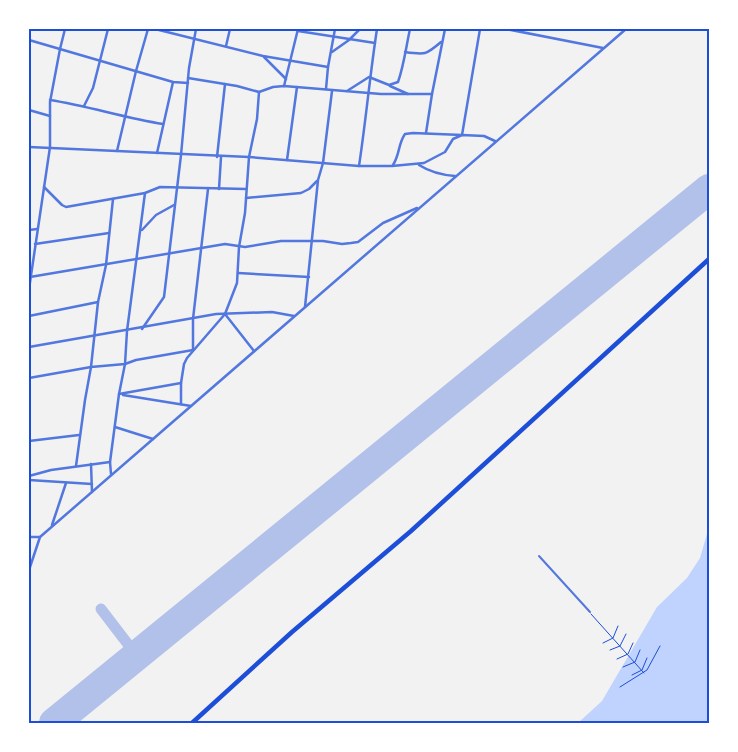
<svg xmlns="http://www.w3.org/2000/svg" width="738" height="752" font-family="Poppins,sans-serif">
	<style>
		.water { fill: #bfd3fe }
		.lines { fill: none; stroke-linecap: round; stroke-linejoin: round }
		.taxiway { stroke: #b2c1ea; stroke-width: 11 }
		.runway { stroke: #b2c1ea; stroke-width: 30 }
		.path { stroke: #1d4ed8; stroke-width: 1 }
		.pedestrian { stroke: #5277de; stroke-width: 2 }
		.minor { stroke: #5277de; stroke-width: 2.5 }
		.trunk { stroke: #1d4ed8; stroke-width: 4.5 }
		.neatline { fill: none; stroke: #1d4ed8; stroke-width: 2 }
	</style>
	<rect width="100%" height="100%" fill="#f2f2f2"/>
	<polygon class="water" points="709,527 709,723 578,723 602,701 657,607 687,578 700,558"/>
	<g class="lines">
		<polyline class="taxiway" points="101,609 137,656"/>
		<polyline class="runway" points="54,723 709,189"/>
		<g class="path">
			<polyline points="591,614 644,673"/>
			<polyline points="603,643 613,638 618,626"/>
			<polyline points="610,650 620,646 626,634"/>
			<polyline points="617,659 628,654 633,643"/>
			<polyline points="623,667 635,662 640,650"/>
			<polyline points="632,675 642,670 647,658"/>
			<polyline points="620,687 647,670 660,646"/>
		</g>
		<polyline class="pedestrian" points="539,556 590,612"/>
		<g class="minor">
			<polyline points="155,29 263,56 328,67"/>
			<polyline points="506,29 603,48"/>
			<polyline points="298,31 375,43"/>
			<polyline points="29,40 173,82 188,83"/>
			<polyline points="226,46 230,29"/>
			<polyline points="332,52 349,40 360,29"/>
			<path d="M405,52C425,55 426,55 441,42"/>
			<polyline points="264,57 286,79"/>
			<polyline points="188,78 237,86 259,92 273,87 284,86 381,94 432,94 426,133"/>
			<polyline points="284,86 298,29"/>
			<polyline points="390,86 408,94"/>
			<polyline points="326,89 328,67 335,29"/>
			<path d="M347,91L369,77L389,85L398,82C404,65 406,47 410,29"/>
			<polyline points="432,94 445,29"/>
			<path d="M50,100C88,106 125,118 163,124"/>
			<polyline points="84,106 93,88 108,29"/>
			<polyline points="29,110 50,116"/>
			<polyline points="29,147 249,157 359,166 392,166 424,163 445,152 453,139 462,135 484,136 495,141"/>
			<polyline points="117,151 136,71 148,29"/>
			<polyline points="157,153 173,82"/>
			<polyline points="217,157 225,84"/>
			<polyline points="287,160 297,87"/>
			<path d="M393,165C400,154 398,144 405,134L413,133L462,135L480,29"/>
			<path d="M419,165C430,172 442,175 455,176"/>
			<path d="M359,166C366,120 370,74 377,29"/>
			<polyline points="44,187 62,205 66,207 145,193 160,187 246,189"/>
			<polyline points="219,189 221,157"/>
			<polyline points="246,198 301,193 309,189 317,181"/>
			<polyline points="29,230 37,229"/>
			<polyline points="142,230 156,215 174,205"/>
			<polyline points="35,244 109,233"/>
			<polyline points="238,273 309,277"/>
			<polyline points="30,277 225,244 245,247 281,241 323,241 342,244 351,243 358,242 383,223 417,208"/>
			<polyline points="29,289 50,147 50,102 60,49 65,29"/>
			<polyline points="305,307 318,180 323,163 332,91"/>
			<polyline points="29,316 98,302"/>
			<polyline points="142,329 164,297 181,155 189,68 196,29"/>
			<polyline points="29,347 216,314 272,312 294,316"/>
			<polyline points="193,350 193,319 208,189"/>
			<polyline points="254,351 225,314 237,283 239,247 245,213 249,157 257,119 259,92"/>
			<polyline points="29,378 91,367 125,364 136,360 193,350"/>
			<polyline points="181,383 181,404"/>
			<polyline points="119,394 181,383 184,364 187,358 225,314"/>
			<polyline points="123,395 191,406"/>
			<polyline points="115,427 153,439"/>
			<polyline points="29,441 79,435"/>
			<polyline points="91,464 92,492"/>
			<polyline points="76,466 85,400 91,367 98,302 106,265 113,199"/>
			<polyline points="111,474 110,462 119,394 125,364 127,331 145,193"/>
			<polyline points="29,476 51,470 110,462"/>
			<polyline points="29,480 92,484"/>
			<polyline points="52,525 66,483"/>
			<polyline points="29,537 40,537"/>
			<polyline points="29,570 40,537 626,29"/>
		</g>
		<polyline class="trunk" points="192,723 292,632 411,531 709,259"/>
	</g>
	<rect width="738" height="752" fill="none" stroke="#ffffff" stroke-width="60"/>
	<rect x="30" y="30" width="678" height="692" class="neatline"/>
</svg>
